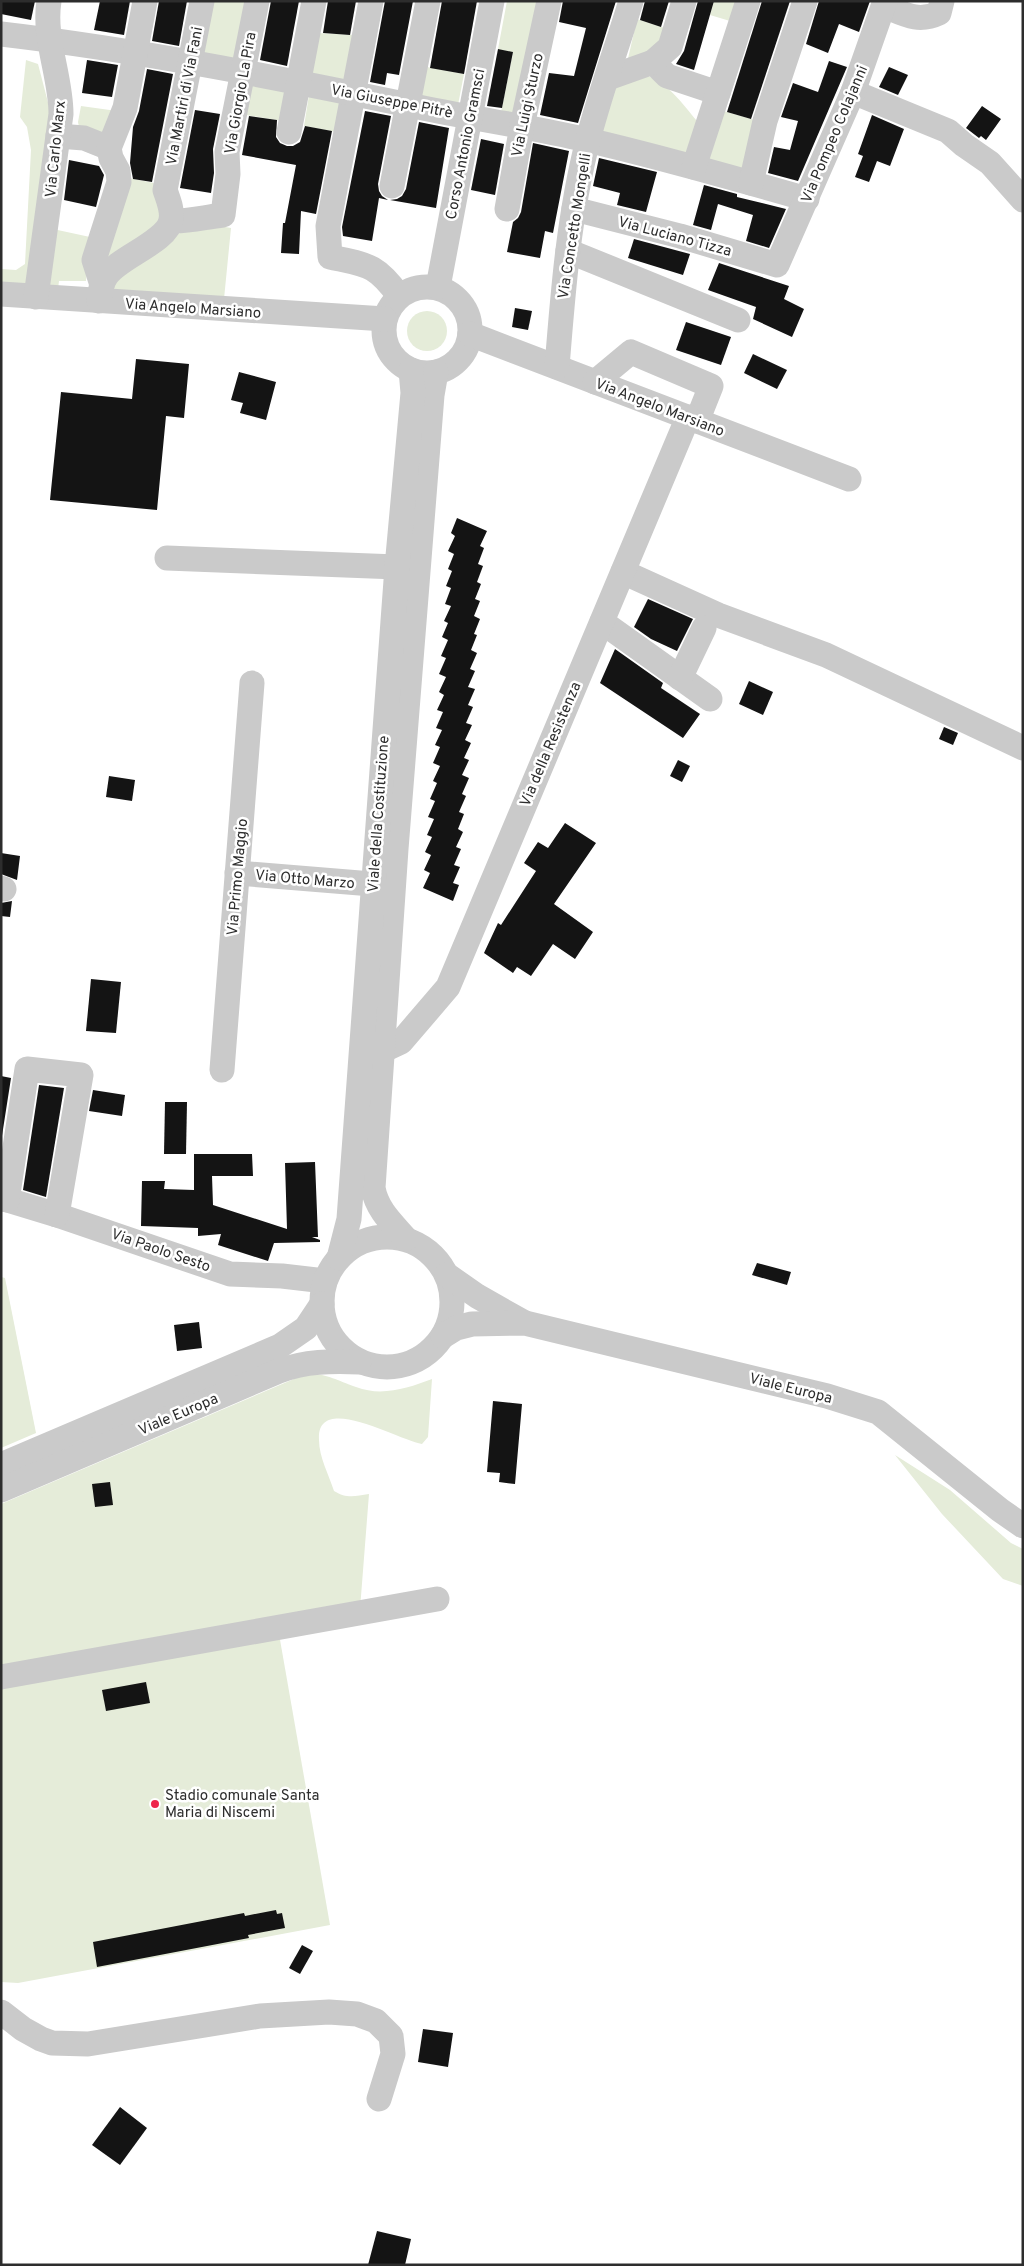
<svg xmlns="http://www.w3.org/2000/svg" width="1024" height="2266" font-family="Overpass,sans-serif">
	<style>
		.green { fill: #e5ecd9 }
		.building { fill: #141414 }
		.lines { fill: none; stroke-linecap: round; stroke-linejoin: round }
		.minor { stroke: #cacaca; stroke-width: 25 }
		.poi-dot { fill: #ee254a; stroke: #fff; stroke-width: 2 }
		.labels { text-anchor: middle; stroke-width: 5; stroke-linejoin: round; paint-order: stroke }
		.street-label { font-size: 15px; fill: #2d2d2d; stroke: #fff }
		.poi-label { font-size: 15px; fill: #2d2d2d; stroke: #fff; text-anchor: start }
	</style>
	<rect width="100%" height="100%" fill="#fff"/>
	<g class="green">
		<polygon points="213,1 247,1 236,59 204,53"/>
		<polygon points="507,1 539,1 516,115 501,112 513,53 498,49"/>
		<polygon points="714,1 736,1 730,21 710,15"/>
		<polygon points="637,19 665,28 656,53 627,63"/>
		<polygon points="318,33 355,35 346,83 310,76"/>
		<polygon points="26,60 38,64 50,110 28,285 1,283 1,269 16,270 25,264 31,150 27,127 20,117"/>
		<polygon points="427,67 464,74 458,105 421,99"/>
		<path d="M646,75C670,85 681,102 697,121L692,156L600,132L611,94L619,84Z"/>
		<polygon points="248,84 289,91 282,121 246,115"/>
		<polygon points="309,95 341,103 336,132 304,126"/>
		<polygon points="81,106 117,111 103,136 79,127 78,122"/>
		<polygon points="720,110 755,120 745,170 705,160"/>
		<polygon points="129,178 154,183 161,203 158,225 106,259"/>
		<path d="M220,226L231,228L224,299L110,291C120,273 165,237 185,231C196,228 209,227 220,226Z"/>
		<polygon points="53,229 90,237 86,281 59,281 58,289 45,287"/>
		<circle cx="427" cy="331" r="20"/>
		<polygon points="1,1277 5,1278 36,1433 1,1448"/>
		<path d="M308,1373C330,1375 336,1380 356,1387C382,1397 408,1388 432,1379L428,1437L422,1444C400,1441 316,1391 319,1440C319,1457 329,1475 334,1491C347,1499 355,1496 369,1494L360,1609L1,1672V1504Z"/>
		<polygon points="895,1455 950,1490 1011,1543 1023,1549 1023,1586 1003,1579 942,1514"/>
		<polygon points="279,1634 330,1925 18,1983 1,1982 1,1684"/>
	</g>
	<g class="building">
		<polygon points="1,1 35,1 31,20 1,14"/>
		<polygon points="100,1 130,1 124,35 94,30"/>
		<polygon points="159,1 187,1 179,46 152,41"/>
		<polygon points="271,1 299,1 287,66 260,60"/>
		<polygon points="328,1 356,1 350,35 323,33"/>
		<polygon points="385,1 413,1 399,75 387,73 385,85 370,82"/>
		<polygon points="442,1 477,1 464,74 430,68"/>
		<polygon points="563,1 616,1 578,123 540,115 549,73 574,76 586,28 559,22"/>
		<polygon points="645,1 669,1 661,27 640,20"/>
		<polygon points="698,1 714,1 694,70 676,64 684,51"/>
		<polygon points="762,1 790,1 751,119 727,112"/>
		<polygon points="819,1 870,1 859,32 839,24 828,53 806,44"/>
		<polygon points="498,49 513,52 502,108 487,106"/>
		<polygon points="87,60 118,65 112,97 82,93"/>
		<polygon points="829,61 847,67 798,181 768,173 774,147 790,150 798,121 781,117 793,83 818,92"/>
		<polygon points="889,67 908,75 898,95 879,87"/>
		<polygon points="147,69 173,74 152,182 133,179 130,163 133,127 139,111"/>
		<polygon points="982,106 1001,119 986,140 981,136 979,138 966,128"/>
		<polygon points="195,110 220,114 213,149 214,173 211,193 180,188"/>
		<polygon points="365,111 391,116 378,184 379,191 382,196 388,200 379,198 372,241 343,236 342,227"/>
		<polygon points="872,115 904,129 890,166 877,161 869,182 855,177 863,156 858,154"/>
		<polygon points="249,116 277,120 276,137 280,143 287,146 293,146 300,142 305,126 332,131 316,214 301,211 299,254 281,253 283,223 285,223 296,165 242,155"/>
		<polygon points="419,122 449,128 436,208 390,200 397,199 402,196 406,189"/>
		<polygon points="481,139 504,144 495,195 471,190"/>
		<polygon points="533,143 569,151 553,233 545,231 540,258 507,252 513,222 518,218 521,212"/>
		<polygon points="599,158 657,172 646,212 617,205 620,193 593,186"/>
		<polygon points="69,160 99,166 104,175 96,207 64,200"/>
		<polygon points="704,185 737,194 737,197 786,209 769,248 746,241 753,215 718,204 711,230 693,225"/>
		<polygon points="634,239 690,254 683,275 628,258"/>
		<polygon points="719,263 789,286 784,299 804,309 792,337 753,319 756,307 708,290"/>
		<polygon points="515,308 532,311 528,330 512,327"/>
		<polygon points="686,322 731,337 721,365 676,350"/>
		<polygon points="753,354 787,370 777,389 744,373"/>
		<polygon points="136,359 189,364 184,418 166,416 157,510 50,500 61,392 132,399"/>
		<polygon points="239,372 276,382 266,420 240,413 243,403 231,400"/>
		<polygon points="457,518 487,531 480,546 484,548 478,564 483,566 477,582 481,584 475,599 480,601 474,616 480,619 474,634 477,635 471,650 477,653 470,669 475,671 468,687 475,689 468,705 473,707 466,723 472,725 465,740 471,743 464,758 469,760 462,775 469,778 462,794 466,796 459,812 464,814 458,829 463,832 456,847 461,849 454,865 460,867 453,883 459,885 453,901 423,888 430,873 424,870 431,855 425,852 432,837 427,835 434,819 428,817 435,801 430,799 437,783 433,781 440,766 433,763 440,747 435,745 442,730 436,728 443,712 437,710 444,695 439,692 446,677 439,674 446,658 441,656 448,640 442,637 448,623 444,621 451,606 445,604 451,588 446,586 452,571 448,569 454,554 448,551 455,536 451,533"/>
		<polygon points="648,599 693,619 677,651 651,639 634,627"/>
		<polygon points="615,649 663,683 661,688 700,714 683,738 600,683"/>
		<polygon points="749,681 773,692 763,715 739,704"/>
		<polygon points="944,727 958,733 953,745 939,739"/>
		<polygon points="678,760 690,766 682,782 670,776"/>
		<polygon points="109,776 135,780 132,801 106,797"/>
		<polygon points="565,823 596,843 554,904 593,932 575,959 553,944 531,976 517,967 513,973 484,953 498,923 501,925 536,871 524,863 538,842 548,848"/>
		<polygon points="1,853 20,856 17,880 1,874"/>
		<polygon points="12,901 10,917 1,916 1,903"/>
		<polygon points="91,979 121,982 116,1033 86,1031"/>
		<polygon points="1,1076 11,1078 1,1142"/>
		<polygon points="39,1085 64,1088 46,1197 23,1190"/>
		<polygon points="93,1090 125,1095 122,1116 89,1111"/>
		<polygon points="165,1102 187,1102 186,1154 164,1154"/>
		<polygon points="194,1154 252,1154 253,1176 212,1176 213,1205 287,1229 285,1163 315,1162 318,1237 312,1237 320,1240 320,1242 274,1243 268,1261 218,1245 221,1234 198,1236 198,1228 141,1226 142,1181 165,1181 164,1189 194,1190"/>
		<polygon points="757,1263 791,1272 787,1285 752,1275"/>
		<polygon points="199,1322 202,1348 177,1351 174,1325"/>
		<polygon points="493,1401 522,1404 515,1484 499,1482 500,1473 487,1472"/>
		<polygon points="110,1482 113,1505 95,1507 92,1484"/>
		<polygon points="146,1682 150,1703 106,1711 102,1690"/>
		<polygon points="276,1910 277,1914 282,1913 285,1928 248,1935 249,1938 97,1967 93,1942 244,1913 245,1916"/>
		<polygon points="302,1945 313,1951 300,1974 289,1968"/>
		<polygon points="423,2029 453,2033 448,2067 418,2062"/>
		<polygon points="120,2107 147,2128 120,2165 92,2145"/>
		<polygon points="377,2231 411,2239 405,2265 368,2265"/>
	</g>
	<g class="lines">
		<g class="minor">
			<path d="M371,1L328,226L330,257C367,265 376,264 399,296"/>
			<path d="M884,6C904,14 918,23 939,13L942,1"/>
			<path d="M1,34C138,50 274,77 409,105C468,118 528,126 587,140C661,157 734,178 807,199"/>
			<polyline points="653,62 667,76 718,93"/>
			<polyline points="608,78 653,62 670,47 684,1"/>
			<polyline points="853,92 948,131 964,145 990,163 1023,200"/>
			<polyline points="289,132 314,1"/>
			<polyline points="58,136 84,138 109,148"/>
			<polyline points="694,167 748,1"/>
			<polyline points="751,183 765,121 805,1"/>
			<polyline points="392,186 428,1"/>
			<polyline points="507,209 522,126 549,1"/>
			<polyline points="574,209 680,236 777,265 853,92 885,1"/>
			<path d="M171,221C188,222 205,217 223,215L228,174L227,152L257,1"/>
			<polyline points="568,251 738,320"/>
			<polyline points="102,285 94,260 119,182 118,171 111,158 109,148 125,108 145,1"/>
			<circle cx="427" cy="330" r="43"/>
			<polyline points="438,287 492,1"/>
			<polyline points="1,294 385,319"/>
			<path d="M36,297L61,114C61,76 43,39 49,1"/>
			<path d="M99,301C100,292 101,283 107,275C120,257 168,241 171,220C173,210 168,199 165,190L202,1"/>
			<polyline points="470,334 849,479"/>
			<path d="M557,367C563,291 569,214 588,140C600,93 617,47 631,1"/>
			<polyline points="595,382 631,352 711,386 697,421"/>
			<polyline points="167,558 397,567"/>
			<polyline points="623,572 718,615 826,655 1023,748"/>
			<polyline points="602,622 710,699"/>
			<polyline points="680,678 704,628"/>
			<polyline points="237,873 372,884"/>
			<polyline points="1,888 4,889"/>
			<polyline points="384,1050 401,1042 448,987 688,417"/>
			<polyline points="222,1070 252,683"/>
			<polyline points="1,1198 57,1215 230,1274 282,1276 325,1281"/>
			<polyline points="7,1200 27,1069 81,1075 57,1215"/>
			<circle cx="387" cy="1302" r="65"/>
			<path d="M406,1239C392,1223 377,1210 373,1188L396,849L432,395L436,372"/>
			<polyline points="339,1258 349,1219 397,567 413,393 411,370"/>
			<polyline points="447,1275 477,1296 523,1322"/>
			<polyline points="443,1336 456,1328 472,1324 525,1323 827,1396 878,1412 1000,1510 1023,1526"/>
			<polyline points="1,1465 280,1346 306,1328 322,1304"/>
			<path d="M1,1490L279,1371C306,1361 331,1361 359,1362"/>
			<polyline points="1,1677 437,1599"/>
			<polyline points="1,2012 23,2029 41,2039 52,2043 88,2044 260,2016 329,2012 357,2014 376,2021 391,2036 393,2054 379,2099"/>
		</g>
	</g>
	<circle class="poi-dot" cx="155" cy="1804" r="5"/>
	<g class="labels">
		<g class="street-label">
			<text transform="translate(240 93) rotate(-80)" y="5">Via Giorgio La Pira</text>
			<text transform="translate(184 96) rotate(-79)" y="5">Via Martiri di Via Fani</text>
			<text transform="translate(392 101) rotate(11)" y="5">Via Giuseppe Pitrè</text>
			<text transform="translate(527 105) rotate(-78)" y="5">Via Luigi Sturzo</text>
			<text transform="translate(834 134) rotate(-67)" y="5">Via Pompeo Colajanni</text>
			<text transform="translate(465 144) rotate(-79)" y="5">Corso Antonio Gramsci</text>
			<text transform="translate(55 149) rotate(-84)" y="5">Via Carlo Marx</text>
			<text transform="translate(574 226) rotate(-81)" y="5">Via Concetto Mongelli</text>
			<text transform="translate(675 236) rotate(15)" y="5">Via Luciano Tizza</text>
			<text transform="translate(193 308) rotate(4)" y="5">Via Angelo Marsiano</text>
			<text transform="translate(660 407) rotate(21)" y="5">Via Angelo Marsiano</text>
			<text transform="translate(550 744) rotate(-67)" y="5">Via della Resistenza</text>
			<text transform="translate(378 814) rotate(-86)" y="5">Viale della Costituzione</text>
			<text transform="translate(237 877) rotate(-85)" y="5">Via Primo Maggio</text>
			<text transform="translate(305 879) rotate(5)" y="5">Via Otto Marzo</text>
			<text transform="translate(161 1250) rotate(19)" y="5">Via Paolo Sesto</text>
			<text transform="translate(791 1388) rotate(14)" y="5">Viale Europa</text>
			<text transform="translate(178 1414) rotate(-23)" y="5">Viale Europa</text>
		</g>
		<g class="poi-label">
			<text x="165" y="1800">Stadio comunale Santa<tspan x="165" dy="17">Maria di Niscemi</tspan></text>
		</g>
	</g>
	<rect width="1024" height="2266" fill="none" stroke="#2d2d2d" stroke-width="5"/>
</svg>
